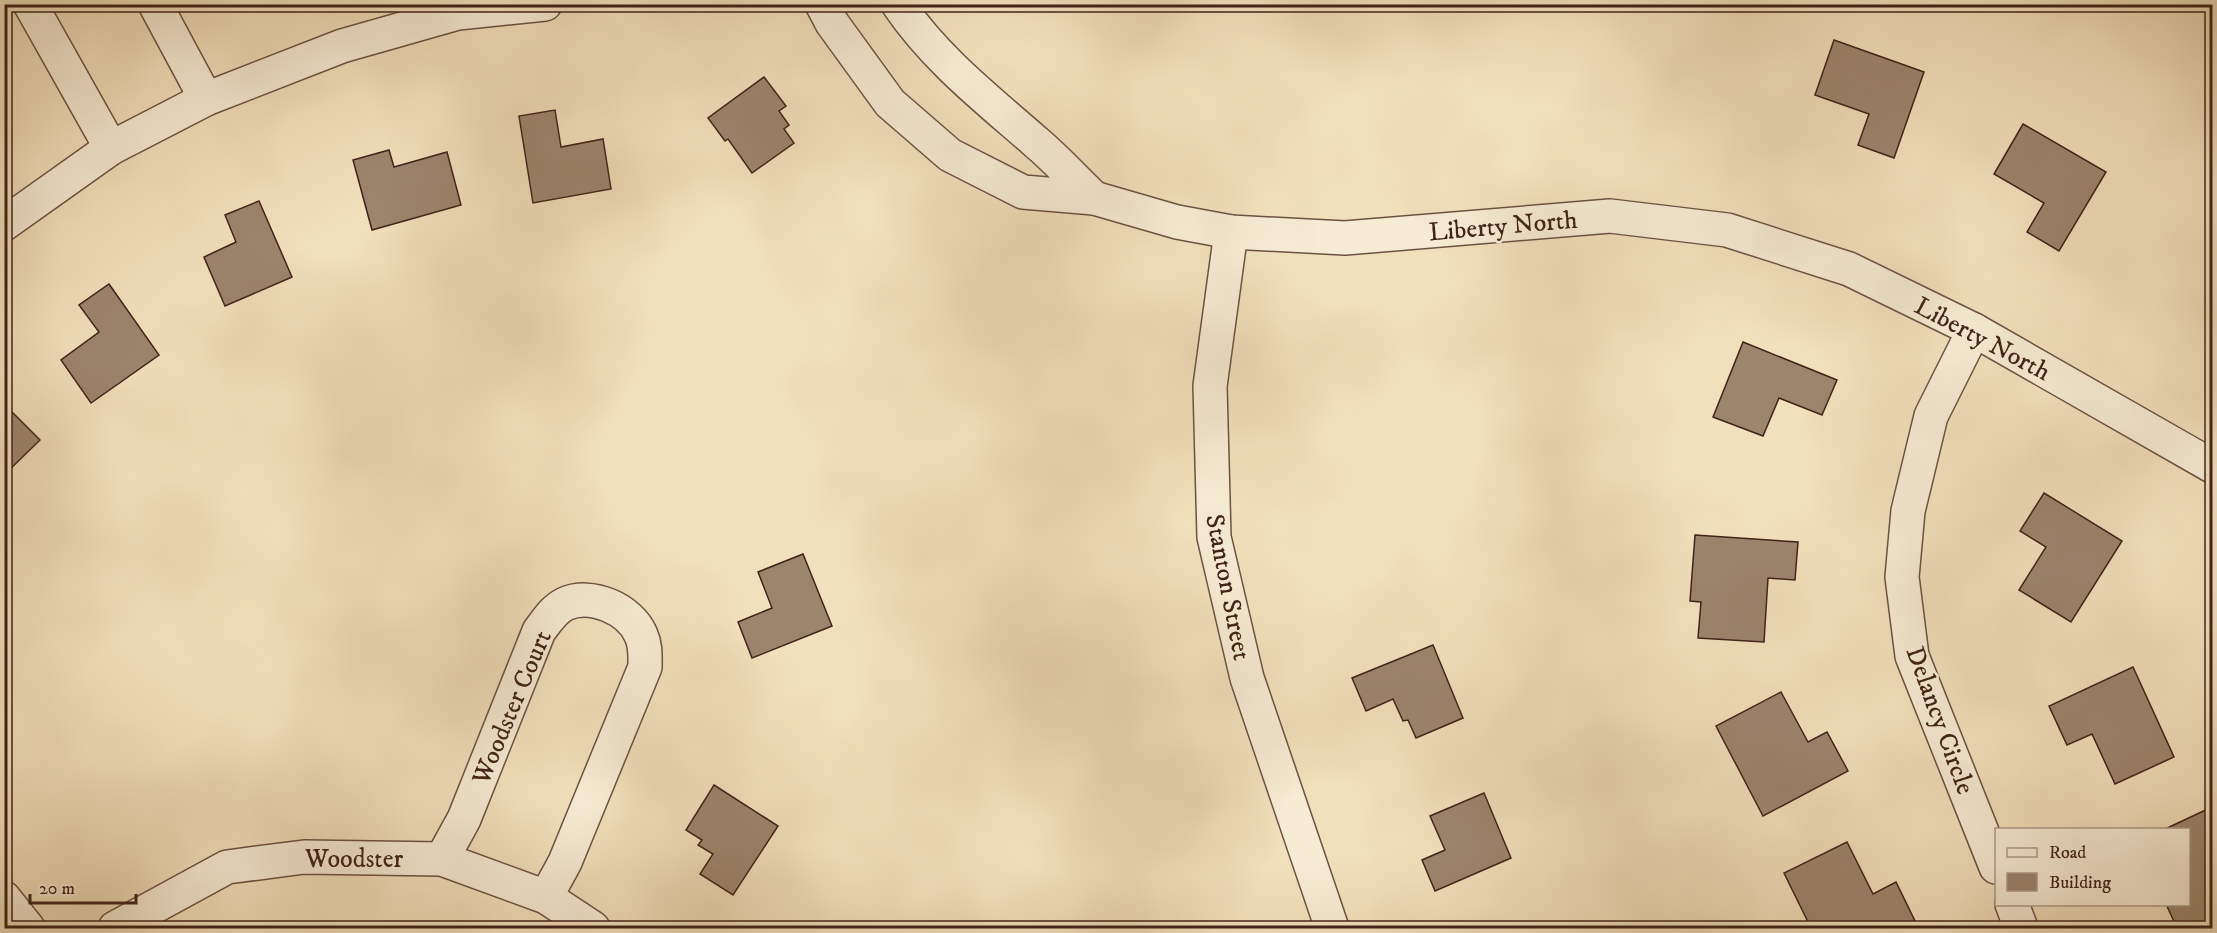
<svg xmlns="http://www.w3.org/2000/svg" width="2217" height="933" font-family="'IM FELL DW Pica',serif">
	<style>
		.building { fill: #9c856d; stroke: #402318; stroke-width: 1.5 }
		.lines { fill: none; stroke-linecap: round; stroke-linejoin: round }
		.minor-casing { stroke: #6c5241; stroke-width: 36 }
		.minor { stroke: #f6ebd3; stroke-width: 33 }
		.labels { text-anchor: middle; stroke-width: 5; stroke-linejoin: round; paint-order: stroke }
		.street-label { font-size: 26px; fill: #402318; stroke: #f6ebd3 }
	</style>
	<rect width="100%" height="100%" fill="#f1e0bc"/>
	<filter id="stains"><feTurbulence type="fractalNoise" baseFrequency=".00333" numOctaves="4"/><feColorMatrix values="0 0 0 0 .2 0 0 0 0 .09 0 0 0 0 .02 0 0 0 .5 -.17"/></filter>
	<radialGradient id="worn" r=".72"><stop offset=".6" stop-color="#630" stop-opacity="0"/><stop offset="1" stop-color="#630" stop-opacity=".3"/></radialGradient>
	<g class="building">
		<polygon points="1834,40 1924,72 1894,158 1858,145 1869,114 1815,95"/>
		<polygon points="764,77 786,106 779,111 789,125 784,129 794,143 752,173 728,139 725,141 708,118"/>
		<polygon points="555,110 561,147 603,139 611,189 533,203 519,116"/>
		<polygon points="2023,124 2106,172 2059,251 2027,232 2044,203 1994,174"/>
		<polygon points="389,150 394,167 447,152 461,205 372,230 353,160"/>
		<polygon points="259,201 292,277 225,306 204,257 236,242 225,215"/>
		<polygon points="109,284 159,355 91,403 61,360 99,332 79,305"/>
		<polygon points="1743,342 1837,380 1822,415 1779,398 1763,436 1713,417"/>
		<polygon points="4,404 40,440 4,475"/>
		<polygon points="2044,493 2122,541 2071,622 2019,590 2046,547 2020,531"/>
		<polygon points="1695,535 1798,542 1795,580 1768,578 1764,642 1698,638 1701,602 1690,601"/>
		<polygon points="803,554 832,626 752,658 738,622 772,608 758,572"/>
		<polygon points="1433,645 1463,718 1416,738 1408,720 1403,721 1393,699 1366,711 1352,678"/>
		<polygon points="2133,667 2174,757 2115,784 2092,734 2067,745 2049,706"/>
		<polygon points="1781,692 1808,742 1827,732 1848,771 1763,816 1716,726"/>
		<polygon points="714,785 778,826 733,895 700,874 713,854 698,845 702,840 686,830"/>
		<polygon points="1484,793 1511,858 1435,891 1422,860 1445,850 1430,816"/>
		<polygon points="2212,807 2212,919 2192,928 2177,928 2166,904 2188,904 2188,830 2163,830"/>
		<polygon points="1847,842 1873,894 1896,882 1915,921 1900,928 1811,928 1784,873"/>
	</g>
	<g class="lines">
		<defs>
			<g id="minor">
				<polyline points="30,4 111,148"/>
				<polyline points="155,4 206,99"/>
				<polyline points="822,4 832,23 890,103 950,155 1023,192 1094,198 1177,222 1231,232 1345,238 1610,216 1727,230 1849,269 1974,330 2212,466"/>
				<path d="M898,4C935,59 988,100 1037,143C1057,160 1075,180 1094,198"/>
				<polyline points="4,224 111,148 206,99 342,46 458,13 545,4"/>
				<polyline points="1231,232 1210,386 1214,537 1247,678 1332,928"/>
				<polyline points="1974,330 1931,416 1908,511 1902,577 1912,656 1996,867"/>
				<path d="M442,859L464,819L539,631C547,621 553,610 565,604C591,592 630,609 641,635C646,646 645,656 645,667L565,862L546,897"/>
				<polyline points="4,898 28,928"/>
				<polyline points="2012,904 2021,928"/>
				<polyline points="115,928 227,867 304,857 442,859 546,897 593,928"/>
			</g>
		</defs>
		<use href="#minor" class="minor-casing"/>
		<use href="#minor" class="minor"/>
	</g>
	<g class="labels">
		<g class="street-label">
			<text transform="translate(1503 225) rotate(-5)" y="9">Liberty North</text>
			<text transform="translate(1983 338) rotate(28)" y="9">Liberty North</text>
			<text transform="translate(1229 587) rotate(79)" y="9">Stanton Street</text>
			<text transform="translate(511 707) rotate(-67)" y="9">Woodster Court</text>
			<text transform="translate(1941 720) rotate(70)" y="9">Delancy Circle</text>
			<text x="354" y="867">Woodster</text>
		</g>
	</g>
	<rect width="2217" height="933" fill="none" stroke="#f1e0bc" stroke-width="24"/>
	<rect x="6" y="6" width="2205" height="921" fill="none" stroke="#402318" stroke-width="3"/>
	<rect x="12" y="12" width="2193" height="909" fill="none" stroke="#402318" stroke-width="1.5"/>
	<rect x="1995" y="828" width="195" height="78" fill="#f6ebd3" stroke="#ad9b88" stroke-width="1.5"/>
	<rect x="2007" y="848" width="30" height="9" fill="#f6ebd3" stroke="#ad9b88" stroke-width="1.5"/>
	<text x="2049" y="858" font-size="18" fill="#402318">Road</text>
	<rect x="2007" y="873" width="30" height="18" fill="#9c856d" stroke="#ad9b88" stroke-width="1.5"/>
	<text x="2049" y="888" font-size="18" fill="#402318">Building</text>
	<path d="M30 894v9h106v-9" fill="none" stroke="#402318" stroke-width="3"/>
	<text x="39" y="894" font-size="18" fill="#402318" stroke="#f6ebd3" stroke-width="4.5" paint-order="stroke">20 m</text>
	<rect width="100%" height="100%" filter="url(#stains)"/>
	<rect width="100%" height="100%" fill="url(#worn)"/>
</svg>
